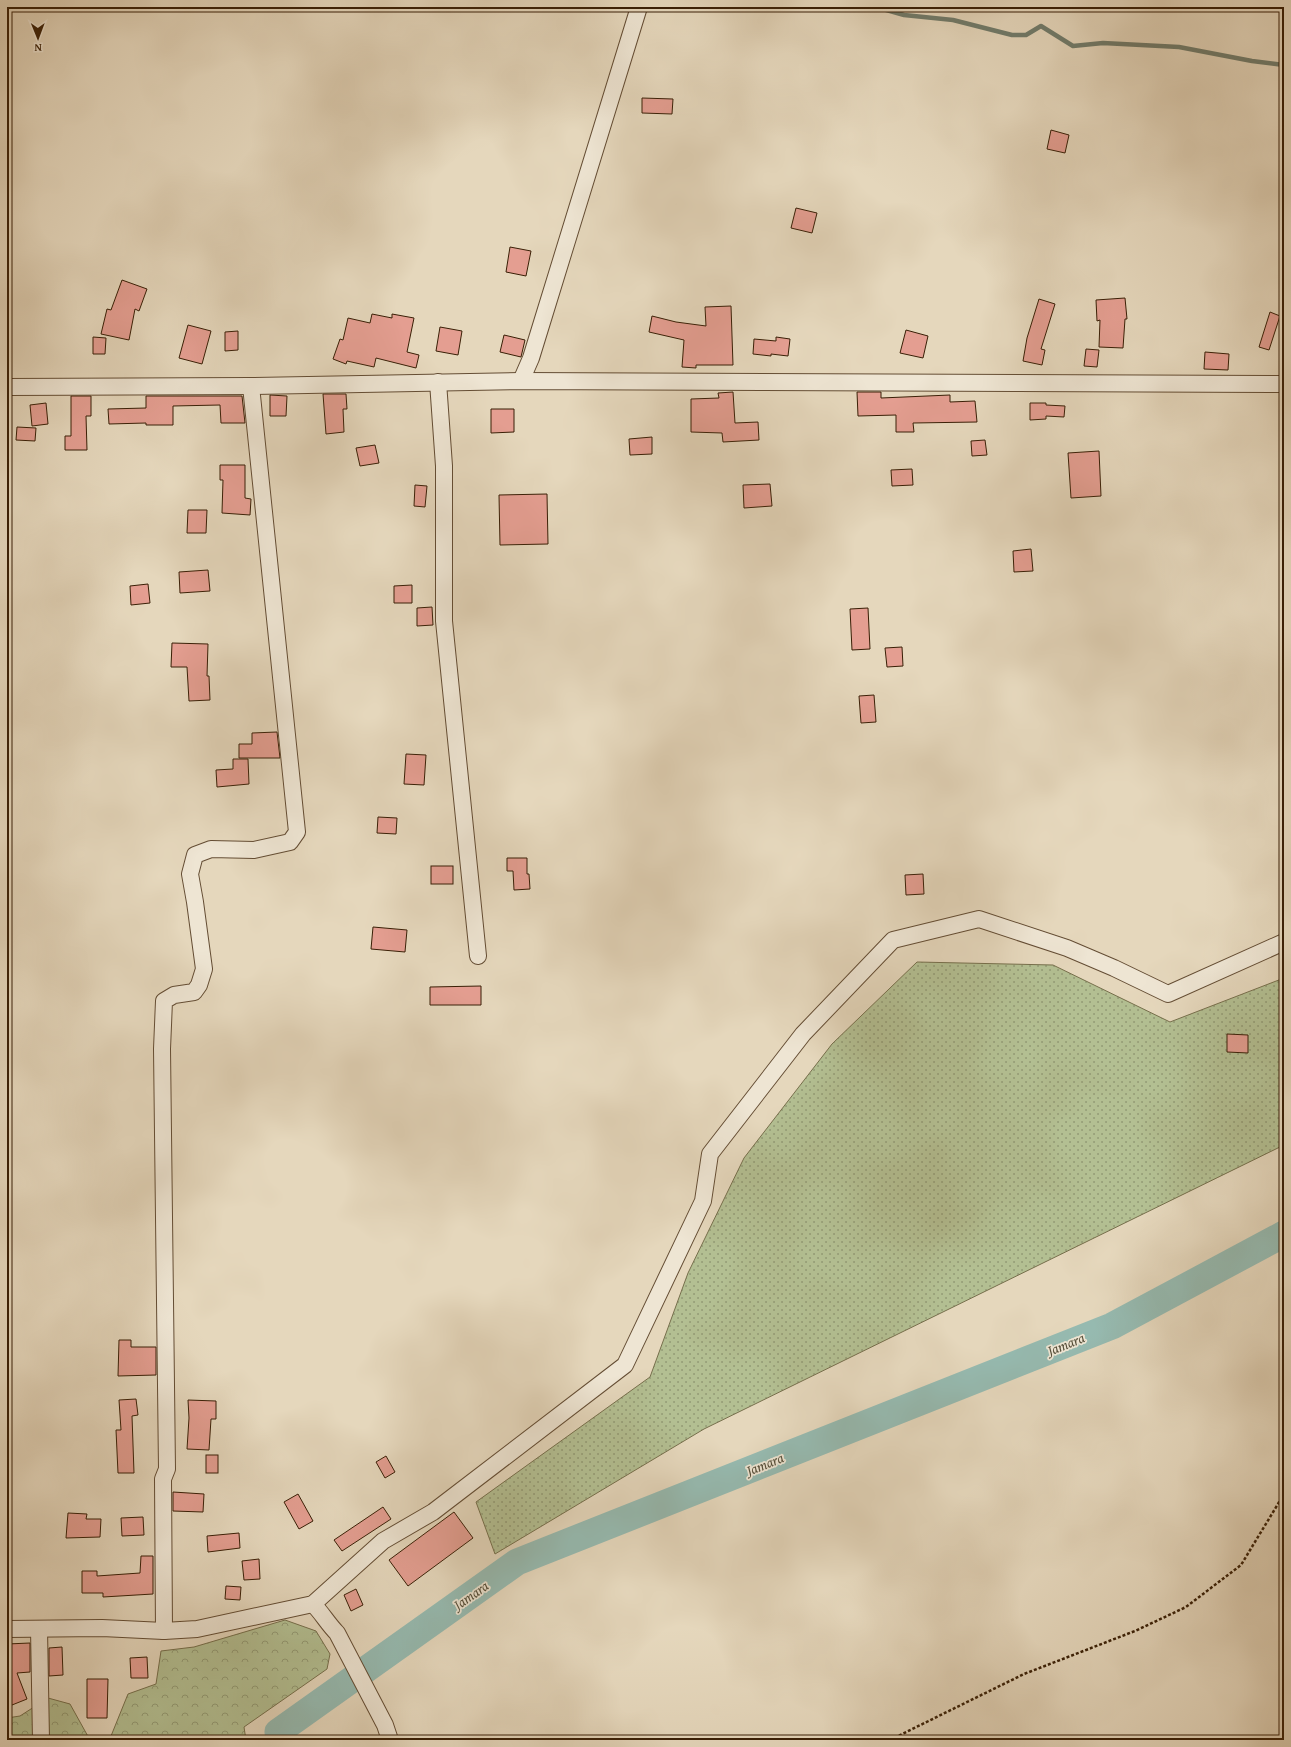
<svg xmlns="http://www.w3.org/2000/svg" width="1291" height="1747" font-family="'Gentium Book Plus',serif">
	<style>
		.grass { fill: url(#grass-dots); stroke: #766f4c }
		.forest { fill: url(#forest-crowns); stroke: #766f4c }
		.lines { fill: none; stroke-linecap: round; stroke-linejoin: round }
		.stream { stroke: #717c6c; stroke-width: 4.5 }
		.river { stroke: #96bab0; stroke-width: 27 }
		.building { fill: #e49e91; stroke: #391f06 }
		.street-casing { stroke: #644d34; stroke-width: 18 }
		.path { stroke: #391f06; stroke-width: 2.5; stroke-dasharray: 3 2; stroke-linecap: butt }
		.street { stroke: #eee5d3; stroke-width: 16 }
		.labels { text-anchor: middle; stroke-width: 3.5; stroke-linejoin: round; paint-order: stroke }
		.water-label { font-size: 14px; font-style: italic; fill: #554e39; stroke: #eee5d3 }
	</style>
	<defs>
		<pattern id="grass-dots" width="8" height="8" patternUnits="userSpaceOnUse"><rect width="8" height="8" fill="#b3bf92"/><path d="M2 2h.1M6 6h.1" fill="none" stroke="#939b75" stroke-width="1.8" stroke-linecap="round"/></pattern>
		<pattern id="forest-crowns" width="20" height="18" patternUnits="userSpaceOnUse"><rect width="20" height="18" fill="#b3bf92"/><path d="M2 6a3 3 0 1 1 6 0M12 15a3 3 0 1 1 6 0" fill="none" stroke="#939b75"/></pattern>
	</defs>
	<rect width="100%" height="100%" fill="#e5d7bc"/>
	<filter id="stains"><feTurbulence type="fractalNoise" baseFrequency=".005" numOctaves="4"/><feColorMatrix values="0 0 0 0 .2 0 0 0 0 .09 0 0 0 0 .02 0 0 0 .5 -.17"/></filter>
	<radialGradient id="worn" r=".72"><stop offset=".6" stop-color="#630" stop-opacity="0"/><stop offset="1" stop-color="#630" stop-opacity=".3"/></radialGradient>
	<polygon class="grass" points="917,962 1053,965 1170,1022 1284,978 1284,1145 704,1429 495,1554 476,1502 650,1377 688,1273 744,1158 832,1044"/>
	<g class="forest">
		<polygon points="285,1620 316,1631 330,1654 327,1669 244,1727 246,1740 105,1740 111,1736 128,1694 156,1684 161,1651 194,1647"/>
		<polygon points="48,1698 70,1704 90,1740 7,1740 7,1718 20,1716"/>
	</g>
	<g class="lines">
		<polyline class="stream" points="876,7 904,15 953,20 1012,35 1026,35 1041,26 1073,46 1103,43 1179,47 1252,61 1284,65"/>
		<polyline class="river" points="279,1740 278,1732 517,1562 1112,1326 1284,1234"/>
	</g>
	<g class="building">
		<polygon points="642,98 673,99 672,114 642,113"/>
		<polygon points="1051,130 1069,135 1065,153 1047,149"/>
		<polygon points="796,208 817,213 812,233 791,228"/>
		<polygon points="510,247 531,251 526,276 506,272"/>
		<polygon points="122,280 147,289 139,311 135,309 129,340 101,334 107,309 111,310"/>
		<polygon points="1125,298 1127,319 1125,319 1123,348 1099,347 1100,320 1097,321 1096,300"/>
		<polygon points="1039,299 1055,304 1041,349 1045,350 1042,365 1023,361 1027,338"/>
		<polygon points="731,306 733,365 696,365 696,368 682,367 684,340 649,332 652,316 676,322 706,326 705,307"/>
		<polygon points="1270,312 1280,316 1269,350 1259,347"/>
		<polygon points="372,314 392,318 392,314 414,318 407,352 419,355 416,368 376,358 374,367 347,361 346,364 333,359 340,339 343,340 348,318 370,323"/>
		<polygon points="188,325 211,331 202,364 179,358"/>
		<polygon points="440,327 462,331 458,355 436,351"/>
		<polygon points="906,330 928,336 923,358 900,353"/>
		<polygon points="238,331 238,350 225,351 225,332"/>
		<polygon points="504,335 525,340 521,357 500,352"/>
		<polygon points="93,337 106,338 105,354 93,354"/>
		<polygon points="776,337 790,339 788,356 771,354 771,356 753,354 754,339 776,341"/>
		<polygon points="1086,349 1099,350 1097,367 1084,366"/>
		<polygon points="1205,352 1229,354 1228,370 1204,369"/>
		<polygon points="733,392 735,423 758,422 759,440 723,442 722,433 691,432 691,399 719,398 718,393"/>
		<polygon points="857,392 881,392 881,398 950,395 950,402 975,401 977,422 913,423 914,432 896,432 896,415 858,416"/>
		<polygon points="323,394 346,394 347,409 343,409 344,432 326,434"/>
		<polygon points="270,395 287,396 286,416 270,416"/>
		<polygon points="71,396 91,396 91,416 86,416 87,450 65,450 65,436 71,436"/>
		<polygon points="146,396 242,396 245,423 221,423 220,405 173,406 173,425 146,425 146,423 109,424 108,409 146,408"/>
		<polygon points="46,403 48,424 32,426 30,405"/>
		<polygon points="1030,403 1046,403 1046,405 1065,406 1064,417 1046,416 1046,419 1030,420"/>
		<polygon points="491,409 514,409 514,432 491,433"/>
		<polygon points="17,427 36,428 35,441 16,440"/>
		<polygon points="652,437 652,454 630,455 629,439"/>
		<polygon points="985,440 987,455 972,456 971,441"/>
		<polygon points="375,445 379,463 360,466 356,448"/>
		<polygon points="1099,451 1101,496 1071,498 1068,453"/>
		<polygon points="220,465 245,465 245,498 251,499 250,515 222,513 223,480 220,480"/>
		<polygon points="912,469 913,485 892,486 891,470"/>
		<polygon points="770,484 772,506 744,508 743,485"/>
		<polygon points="415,485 427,486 425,507 414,506"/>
		<polygon points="547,494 548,544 500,545 499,495"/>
		<polygon points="188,510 207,510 206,533 187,533"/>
		<polygon points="1031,549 1033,571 1014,572 1013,551"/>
		<polygon points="208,570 210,591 180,593 179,572"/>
		<polygon points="148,584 150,603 131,605 130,586"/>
		<polygon points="412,585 412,603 394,603 394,586"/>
		<polygon points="432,607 433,625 417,626 417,608"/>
		<polygon points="868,608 870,649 852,650 850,609"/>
		<polygon points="172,643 208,644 207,676 209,676 210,700 189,701 187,667 171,667"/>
		<polygon points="902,647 903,666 887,667 885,648"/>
		<polygon points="874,695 876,722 861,723 859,696"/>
		<polygon points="277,732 280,758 239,758 239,744 252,744 252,733"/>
		<polygon points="406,754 426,755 424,785 404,784"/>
		<polygon points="233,759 248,759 249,784 217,787 216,770 233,769"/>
		<polygon points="378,817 397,818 396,834 377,833"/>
		<polygon points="507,858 527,858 527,874 529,874 530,889 514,890 513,871 507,871"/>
		<rect x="431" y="866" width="22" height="18"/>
		<polygon points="923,874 924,894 906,895 905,875"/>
		<polygon points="373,927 407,930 405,952 371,949"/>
		<polygon points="481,986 481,1005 430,1005 430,987"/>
		<polygon points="1227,1034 1248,1035 1248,1053 1227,1052"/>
		<polygon points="119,1340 131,1340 131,1347 156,1347 156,1375 118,1376"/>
		<polygon points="136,1399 138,1415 132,1416 134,1473 118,1473 116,1430 121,1430 119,1400"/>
		<polygon points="188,1400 216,1401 216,1419 211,1419 209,1450 187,1449 189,1418"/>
		<rect x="206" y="1455" width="12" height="18"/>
		<polygon points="386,1456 395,1472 385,1478 376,1462"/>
		<polygon points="173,1492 204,1494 203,1512 173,1511"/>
		<polygon points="298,1494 313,1521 299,1529 284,1502"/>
		<polygon points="383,1507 391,1519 342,1551 334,1540"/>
		<polygon points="454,1512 473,1538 408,1586 389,1560"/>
		<polygon points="68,1513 87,1514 86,1519 101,1519 100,1537 66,1538"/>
		<polygon points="143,1517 144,1535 122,1536 121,1518"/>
		<polygon points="239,1533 240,1548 208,1552 207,1536"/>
		<polygon points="141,1556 153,1556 153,1594 103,1597 103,1593 82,1593 82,1571 97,1571 97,1576 140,1573"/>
		<polygon points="259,1559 260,1579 244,1580 242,1561"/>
		<polygon points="226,1586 241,1587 240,1600 225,1599"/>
		<polygon points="356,1589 363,1605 351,1611 344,1595"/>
		<polygon points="30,1643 30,1672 17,1673 27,1699 7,1707 7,1644"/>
		<polygon points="62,1647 63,1675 49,1676 49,1648"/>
		<polygon points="147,1657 148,1678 131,1678 130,1658"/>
		<polygon points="87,1679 108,1679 107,1718 87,1718"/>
	</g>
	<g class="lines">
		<defs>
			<g id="street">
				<polyline points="521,381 531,358 639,7"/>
				<polyline points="438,382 444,466 444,621 478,956"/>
				<polyline points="7,387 251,386 521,381 1284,384"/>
				<path d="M313,1604C322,1613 328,1624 337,1633L385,1725L390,1740"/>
				<polyline points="7,1629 102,1628 164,1631 197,1629 313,1604 383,1541 433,1512 625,1365 703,1201 710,1154 803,1034 893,940 979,919 1067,948 1114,968 1168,994 1284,942"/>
				<polyline points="39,1629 41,1740"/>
				<polyline points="164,1631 163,1479 167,1469 162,1049 164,1001 174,995 194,992 199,985 204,969 195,902 190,874 195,855 211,849 254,850 290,842 297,832 251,386"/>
			</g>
		</defs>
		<use href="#street" class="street-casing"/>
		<polyline class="path" points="890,1740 1024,1674 1135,1631 1186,1607 1241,1565 1284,1494"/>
		<use href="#street" class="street"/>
	</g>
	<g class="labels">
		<g class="water-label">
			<text transform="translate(1066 1344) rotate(-22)" y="5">Jamara</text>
			<text transform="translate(765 1464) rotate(-22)" y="5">Jamara</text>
			<text transform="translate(471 1595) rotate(-35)" y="5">Jamara</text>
		</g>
	</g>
	<rect width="1291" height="1747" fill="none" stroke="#e5d7bc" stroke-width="24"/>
	<rect x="8" y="8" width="1275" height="1731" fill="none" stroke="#391f06" stroke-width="2"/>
	<rect x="12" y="12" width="1267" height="1723" fill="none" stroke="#391f06"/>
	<g transform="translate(38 38) rotate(179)" stroke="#eee5d3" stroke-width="3" paint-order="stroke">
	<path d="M0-3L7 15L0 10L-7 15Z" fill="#391f06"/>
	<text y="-6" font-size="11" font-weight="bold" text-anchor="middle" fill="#391f06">N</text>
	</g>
	<rect width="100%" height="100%" filter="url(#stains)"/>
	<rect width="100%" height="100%" fill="url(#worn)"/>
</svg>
